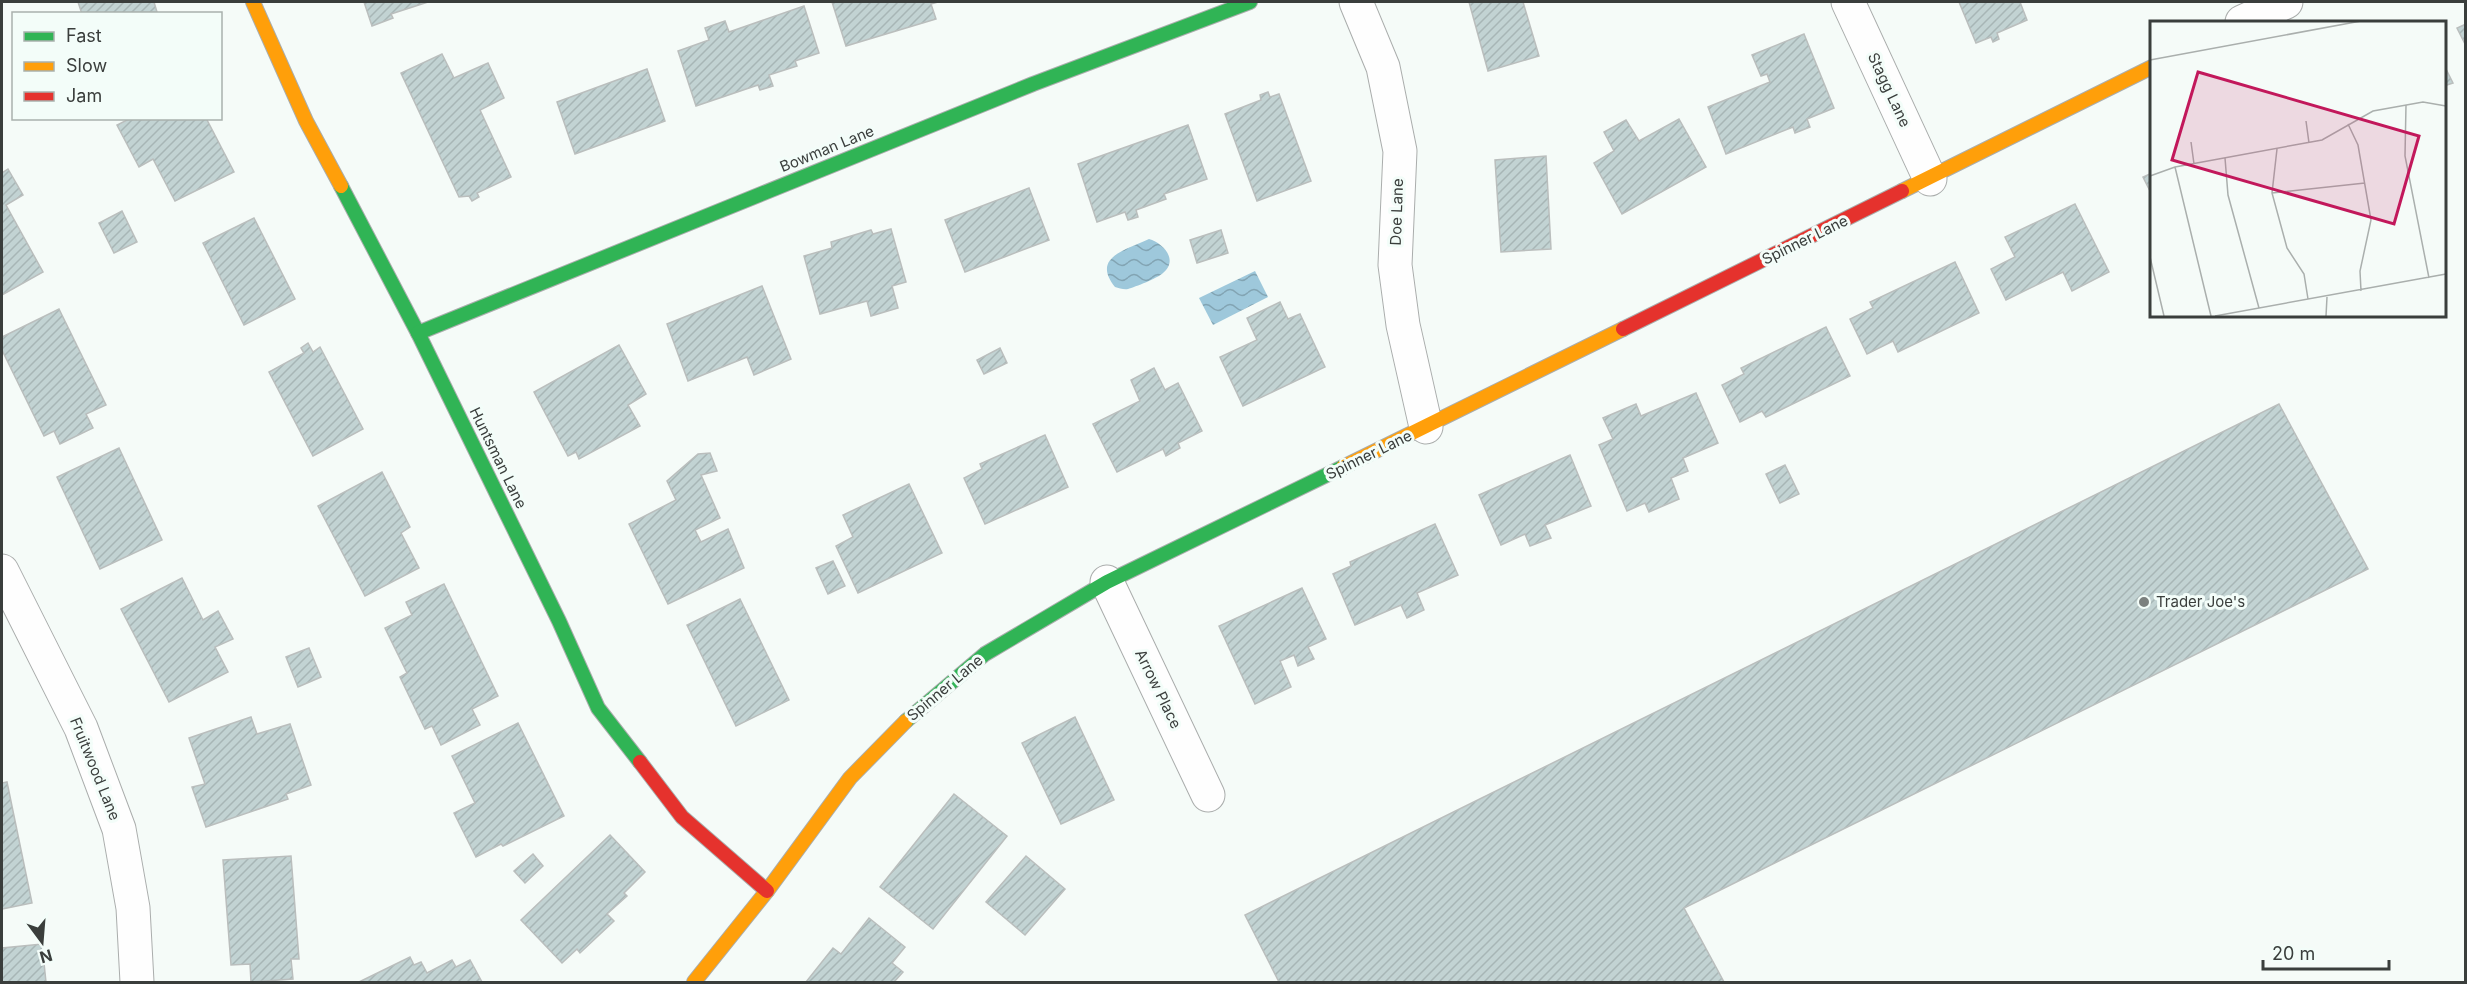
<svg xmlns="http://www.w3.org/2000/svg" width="2467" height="984" font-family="Inter,sans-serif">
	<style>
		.water { fill: url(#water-waves) }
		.building { fill: url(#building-hatch); stroke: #babebd; stroke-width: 1.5 }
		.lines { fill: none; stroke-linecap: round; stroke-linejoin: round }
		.street-casing { stroke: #aaadac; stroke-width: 35 }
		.fast-casing { stroke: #aaadac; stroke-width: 16 }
		.slow-casing { stroke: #aaadac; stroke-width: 16 }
		.jam-casing { stroke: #aaadac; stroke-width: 16 }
		.street { stroke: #fefefe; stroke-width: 33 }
		.fast { stroke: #30b455; stroke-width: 14 }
		.slow { stroke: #ff9f0a; stroke-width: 14 }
		.jam { stroke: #e5322d; stroke-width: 14 }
		.poi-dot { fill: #7b807e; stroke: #f3fdf9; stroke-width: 2 }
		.labels { text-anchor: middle; stroke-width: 6; stroke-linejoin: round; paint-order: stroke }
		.street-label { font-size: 15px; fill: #3a3e3c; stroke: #f3fdf9 }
		.poi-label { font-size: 15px; fill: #3a3e3c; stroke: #f3fdf9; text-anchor: start }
		.inset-road { fill: none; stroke: #aaafad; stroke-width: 1.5 }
		.view { fill: #c2185b; fill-opacity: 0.15; stroke: #c2185b; stroke-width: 3 }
		.inset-edge { fill: none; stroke: #3a3e3c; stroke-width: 3 }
	</style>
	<defs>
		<pattern id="water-waves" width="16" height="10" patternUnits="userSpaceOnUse" patternTransform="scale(1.5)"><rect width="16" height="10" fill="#9ec8db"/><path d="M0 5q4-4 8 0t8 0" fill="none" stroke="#82a4b3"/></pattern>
		<pattern id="building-hatch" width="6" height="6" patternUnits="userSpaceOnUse" patternTransform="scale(1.5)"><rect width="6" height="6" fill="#c2d3d3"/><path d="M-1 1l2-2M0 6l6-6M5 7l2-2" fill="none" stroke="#a7b6b6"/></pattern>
	</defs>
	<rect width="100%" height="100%" fill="#f5fbf8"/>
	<g class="water">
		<path d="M1149,239C1163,243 1179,260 1163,273C1158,278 1135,287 1128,289C1124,290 1119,288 1115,287C1091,257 1126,250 1149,239Z"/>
		<polygon points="1255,271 1268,297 1213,325 1199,298"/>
	</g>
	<g class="building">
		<polygon points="78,2 154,2 157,12 82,14"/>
		<polygon points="364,2 428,2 391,14 393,18 372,26"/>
		<polygon points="832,2 938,2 931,4 936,19 846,46"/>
		<polygon points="1469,2 1523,2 1539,56 1488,71"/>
		<polygon points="1959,2 2020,2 2027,20 1997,33 1999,39 1993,42 1991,37 1976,43"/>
		<polygon points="804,6 819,53 795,61 797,66 769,75 773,86 760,90 758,85 696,106 678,51 709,40 705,28 725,21 729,32"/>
		<polygon points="2466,24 2466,46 2457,28"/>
		<polygon points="1804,34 1834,108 1807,119 1810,127 1795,133 1793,127 1726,154 1708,107 1770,82 1767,74 1761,76 1752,55"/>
		<polygon points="442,54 454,78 488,63 504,98 480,110 511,177 477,193 479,197 472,201 469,196 459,197 401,73"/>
		<polygon points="2444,65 2453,83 2444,86"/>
		<polygon points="647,69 665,121 575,154 557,102"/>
		<polygon points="1268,92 1270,97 1279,94 1311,181 1257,201 1225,114 1261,100 1260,95"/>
		<polygon points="131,118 206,118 234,172 175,201 153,159 139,167 117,125"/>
		<polygon points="1679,119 1706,167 1622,214 1594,163 1614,151 1604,132 1626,120 1639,141"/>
		<polygon points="1188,125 1207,179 1164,194 1166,199 1136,210 1138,217 1128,220 1125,212 1097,222 1078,164"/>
		<polygon points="1546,156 1551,249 1501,252 1495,160"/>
		<polygon points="8,169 23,195 6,205 43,272 2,295 2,173"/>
		<polygon points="2152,173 2152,195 2143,177"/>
		<polygon points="1029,188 1049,240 965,272 945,220"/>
		<polygon points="2075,204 2109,272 2072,291 2063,272 2006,300 1991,269 2015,257 2005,237"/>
		<polygon points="122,211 137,242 114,253 99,223"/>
		<polygon points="254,218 295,299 244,325 203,243"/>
		<polygon points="891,229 906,282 892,286 898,308 871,316 867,301 820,314 804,256 832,248 831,242 871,230 873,234"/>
		<polygon points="1221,230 1228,253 1197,263 1190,240"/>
		<polygon points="1955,262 1979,313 1898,352 1893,341 1867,354 1850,319 1873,308 1870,302"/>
		<polygon points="762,286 791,359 754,375 747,357 688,381 667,324"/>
		<polygon points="1280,302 1288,319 1300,314 1325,367 1243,406 1220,357 1257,340 1247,318"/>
		<polygon points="59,309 106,405 86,414 93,428 60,444 54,431 44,436 2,350 2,337"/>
		<polygon points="1826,327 1850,376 1766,417 1762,411 1740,422 1722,385 1744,374 1741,368"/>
		<polygon points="308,343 313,352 320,347 363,429 313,456 269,372 304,353 301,348"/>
		<polygon points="619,345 646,394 628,405 640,426 579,459 576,452 568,456 534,392"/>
		<polygon points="1000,348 1007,363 984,374 977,360"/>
		<polygon points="1154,368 1165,390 1178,383 1202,431 1178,443 1180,448 1166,456 1163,449 1117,472 1093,424 1140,401 1131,380"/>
		<polygon points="1696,393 1718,443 1683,458 1688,471 1671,478 1679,499 1649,512 1645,503 1627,511 1599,445 1613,439 1603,418 1636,404 1641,416"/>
		<polygon points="2279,404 2368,569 1684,908 1724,982 1279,982 1245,915"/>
		<polygon points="1045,435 1068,487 985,524 964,478 982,469 980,464"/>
		<polygon points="119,448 162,540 100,569 57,477"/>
		<polygon points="710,453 717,471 701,475 720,518 695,530 701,542 728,529 744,568 668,604 629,524 676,500 667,481 698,454"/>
		<polygon points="1570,455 1591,506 1545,525 1551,538 1530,546 1525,534 1501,545 1479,495"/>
		<polygon points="1785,465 1799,494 1780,503 1766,474"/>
		<polygon points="382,472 410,527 401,533 419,568 365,596 318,506"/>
		<polygon points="909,484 942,553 858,593 836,546 853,537 843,515"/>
		<polygon points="1435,524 1458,575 1417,593 1424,610 1407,618 1401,605 1355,625 1333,574 1351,566 1350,562"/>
		<polygon points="833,561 845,586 828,594 816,568"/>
		<polygon points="182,578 203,620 218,611 233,639 215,647 228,672 169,702 121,609"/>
		<polygon points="444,584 498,696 472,709 480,725 441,745 432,726 425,729 400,677 407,673 385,628 412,615 406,602"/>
		<polygon points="1302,588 1326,639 1308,647 1314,659 1298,666 1294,655 1280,661 1291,687 1255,704 1219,626"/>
		<polygon points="740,599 789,700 736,726 687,625"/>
		<polygon points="309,648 321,677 298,687 286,657"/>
		<polygon points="251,717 257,734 290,724 311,785 286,794 288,799 206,827 192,787 205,784 189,738"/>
		<polygon points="1075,717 1114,800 1061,824 1022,743"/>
		<polygon points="518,723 564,816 503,846 501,844 476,857 454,813 475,803 452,756"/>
		<polygon points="7,782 32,903 2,909 2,783"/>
		<polygon points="954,794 1007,836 933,929 880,887"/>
		<polygon points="610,835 645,872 624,893 627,896 607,914 614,921 580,953 577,949 562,963 521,920"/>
		<polygon points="533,854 543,866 525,883 514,871"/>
		<polygon points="291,856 299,959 291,959 293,979 251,982 250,964 231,965 223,860"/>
		<polygon points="1026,856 1065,889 1025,935 986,902"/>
		<polygon points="869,918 905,947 892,963 903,972 894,982 806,982 833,948 841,954"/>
		<polygon points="42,944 46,982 2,982 2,948"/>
		<polygon points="410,957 414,965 421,962 427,973 452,960 456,967 470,960 482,982 359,982"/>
	</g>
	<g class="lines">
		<defs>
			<g id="street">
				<polyline points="1356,2 1383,67 1400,151 1395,265 1403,325 1426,427"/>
				<polyline points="1848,2 1930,179"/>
				<polyline points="2242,22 2286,2"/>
				<polyline points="2,571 81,728 119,829 133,908 137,982"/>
				<polyline points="1107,582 1208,795"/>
			</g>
			<g id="fast">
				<polyline points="341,186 418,333 559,621 598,708 640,762"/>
				<polyline points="418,333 1033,84 1250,2"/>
				<polyline points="906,721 985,654 1107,582 1343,467"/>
			</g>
			<g id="slow">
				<polyline points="253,2 306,121 341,186"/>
				<polyline points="1902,191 2152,67"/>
				<polyline points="1343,467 1623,329"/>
				<polyline points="694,982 767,891 850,778 906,721"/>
			</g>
			<g id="jam">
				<polyline points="1623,329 1902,191"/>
				<polyline points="640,762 682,817 767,891"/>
			</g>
		</defs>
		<use href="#street" class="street-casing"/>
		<use href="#fast" class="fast-casing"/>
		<use href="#slow" class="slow-casing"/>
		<use href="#jam" class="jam-casing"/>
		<use href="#street" class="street"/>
		<use href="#fast" class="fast"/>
		<use href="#slow" class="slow"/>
		<use href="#jam" class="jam"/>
	</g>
	<circle class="poi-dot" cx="2144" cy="602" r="6"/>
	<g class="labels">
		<g class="street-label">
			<text transform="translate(1889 90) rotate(65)" y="5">Stagg Lane</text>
			<text transform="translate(827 149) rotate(-22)" y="5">Bowman Lane</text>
			<text transform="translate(1397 212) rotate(-88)" y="5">Doe Lane</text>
			<text transform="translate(1805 240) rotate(-26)" y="5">Spinner Lane</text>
			<text transform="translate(1369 455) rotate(-26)" y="5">Spinner Lane</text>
			<text transform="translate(498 458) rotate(64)" y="5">Huntsman Lane</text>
			<text transform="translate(945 688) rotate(-40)" y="5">Spinner Lane</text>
			<text transform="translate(1158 689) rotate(64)" y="5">Arrow Place</text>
			<text transform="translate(95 769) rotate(68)" y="5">Fruitwood Lane</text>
		</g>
		<g class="poi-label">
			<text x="2156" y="607">Trader Joe's</text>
		</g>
	</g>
	<g transform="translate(2150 21)">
		<rect width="296" height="296" fill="#f5fbf8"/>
		<path class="inset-road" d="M0,39L211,0M256,84L255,135L279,257M156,100L159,122M198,103L208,124L221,199L210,250L211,270M41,121L44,143M127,128L122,172L137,227L154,253L158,278M75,137L78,174L109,287M25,146L61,295M0,155L25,146L172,119L223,90L273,81L296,85M122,172L215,162M0,236L14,295M65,295L296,253M176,295L177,276"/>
		<path class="view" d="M48,51L269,115L244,203L22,139Z"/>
		<rect width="296" height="296" class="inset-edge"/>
	</g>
	<rect width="2467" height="984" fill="none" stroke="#3a3e3c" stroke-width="6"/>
	<rect x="12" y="12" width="210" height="108" fill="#f3fdf9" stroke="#a9b1ad" stroke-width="1.5"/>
	<rect x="24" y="32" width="30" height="9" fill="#30b455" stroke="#a9b1ad" stroke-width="1.5"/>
	<text x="66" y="42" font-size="18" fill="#3a3e3c">Fast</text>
	<rect x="24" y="62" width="30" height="9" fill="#ff9f0a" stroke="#a9b1ad" stroke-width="1.5"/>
	<text x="66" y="72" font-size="18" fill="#3a3e3c">Slow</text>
	<rect x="24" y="92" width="30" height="9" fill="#e5322d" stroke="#a9b1ad" stroke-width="1.5"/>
	<text x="66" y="102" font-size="18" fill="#3a3e3c">Jam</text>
	<g transform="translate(42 942) rotate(164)" stroke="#f3fdf9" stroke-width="4.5" paint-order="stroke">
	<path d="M0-4.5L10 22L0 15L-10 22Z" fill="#3a3e3c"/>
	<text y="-9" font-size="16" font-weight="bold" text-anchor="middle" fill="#3a3e3c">N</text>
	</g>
	<path d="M2263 960v9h126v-9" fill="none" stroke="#3a3e3c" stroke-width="3"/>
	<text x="2272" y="960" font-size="18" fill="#3a3e3c" stroke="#f3fdf9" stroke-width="4.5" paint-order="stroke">20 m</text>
</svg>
